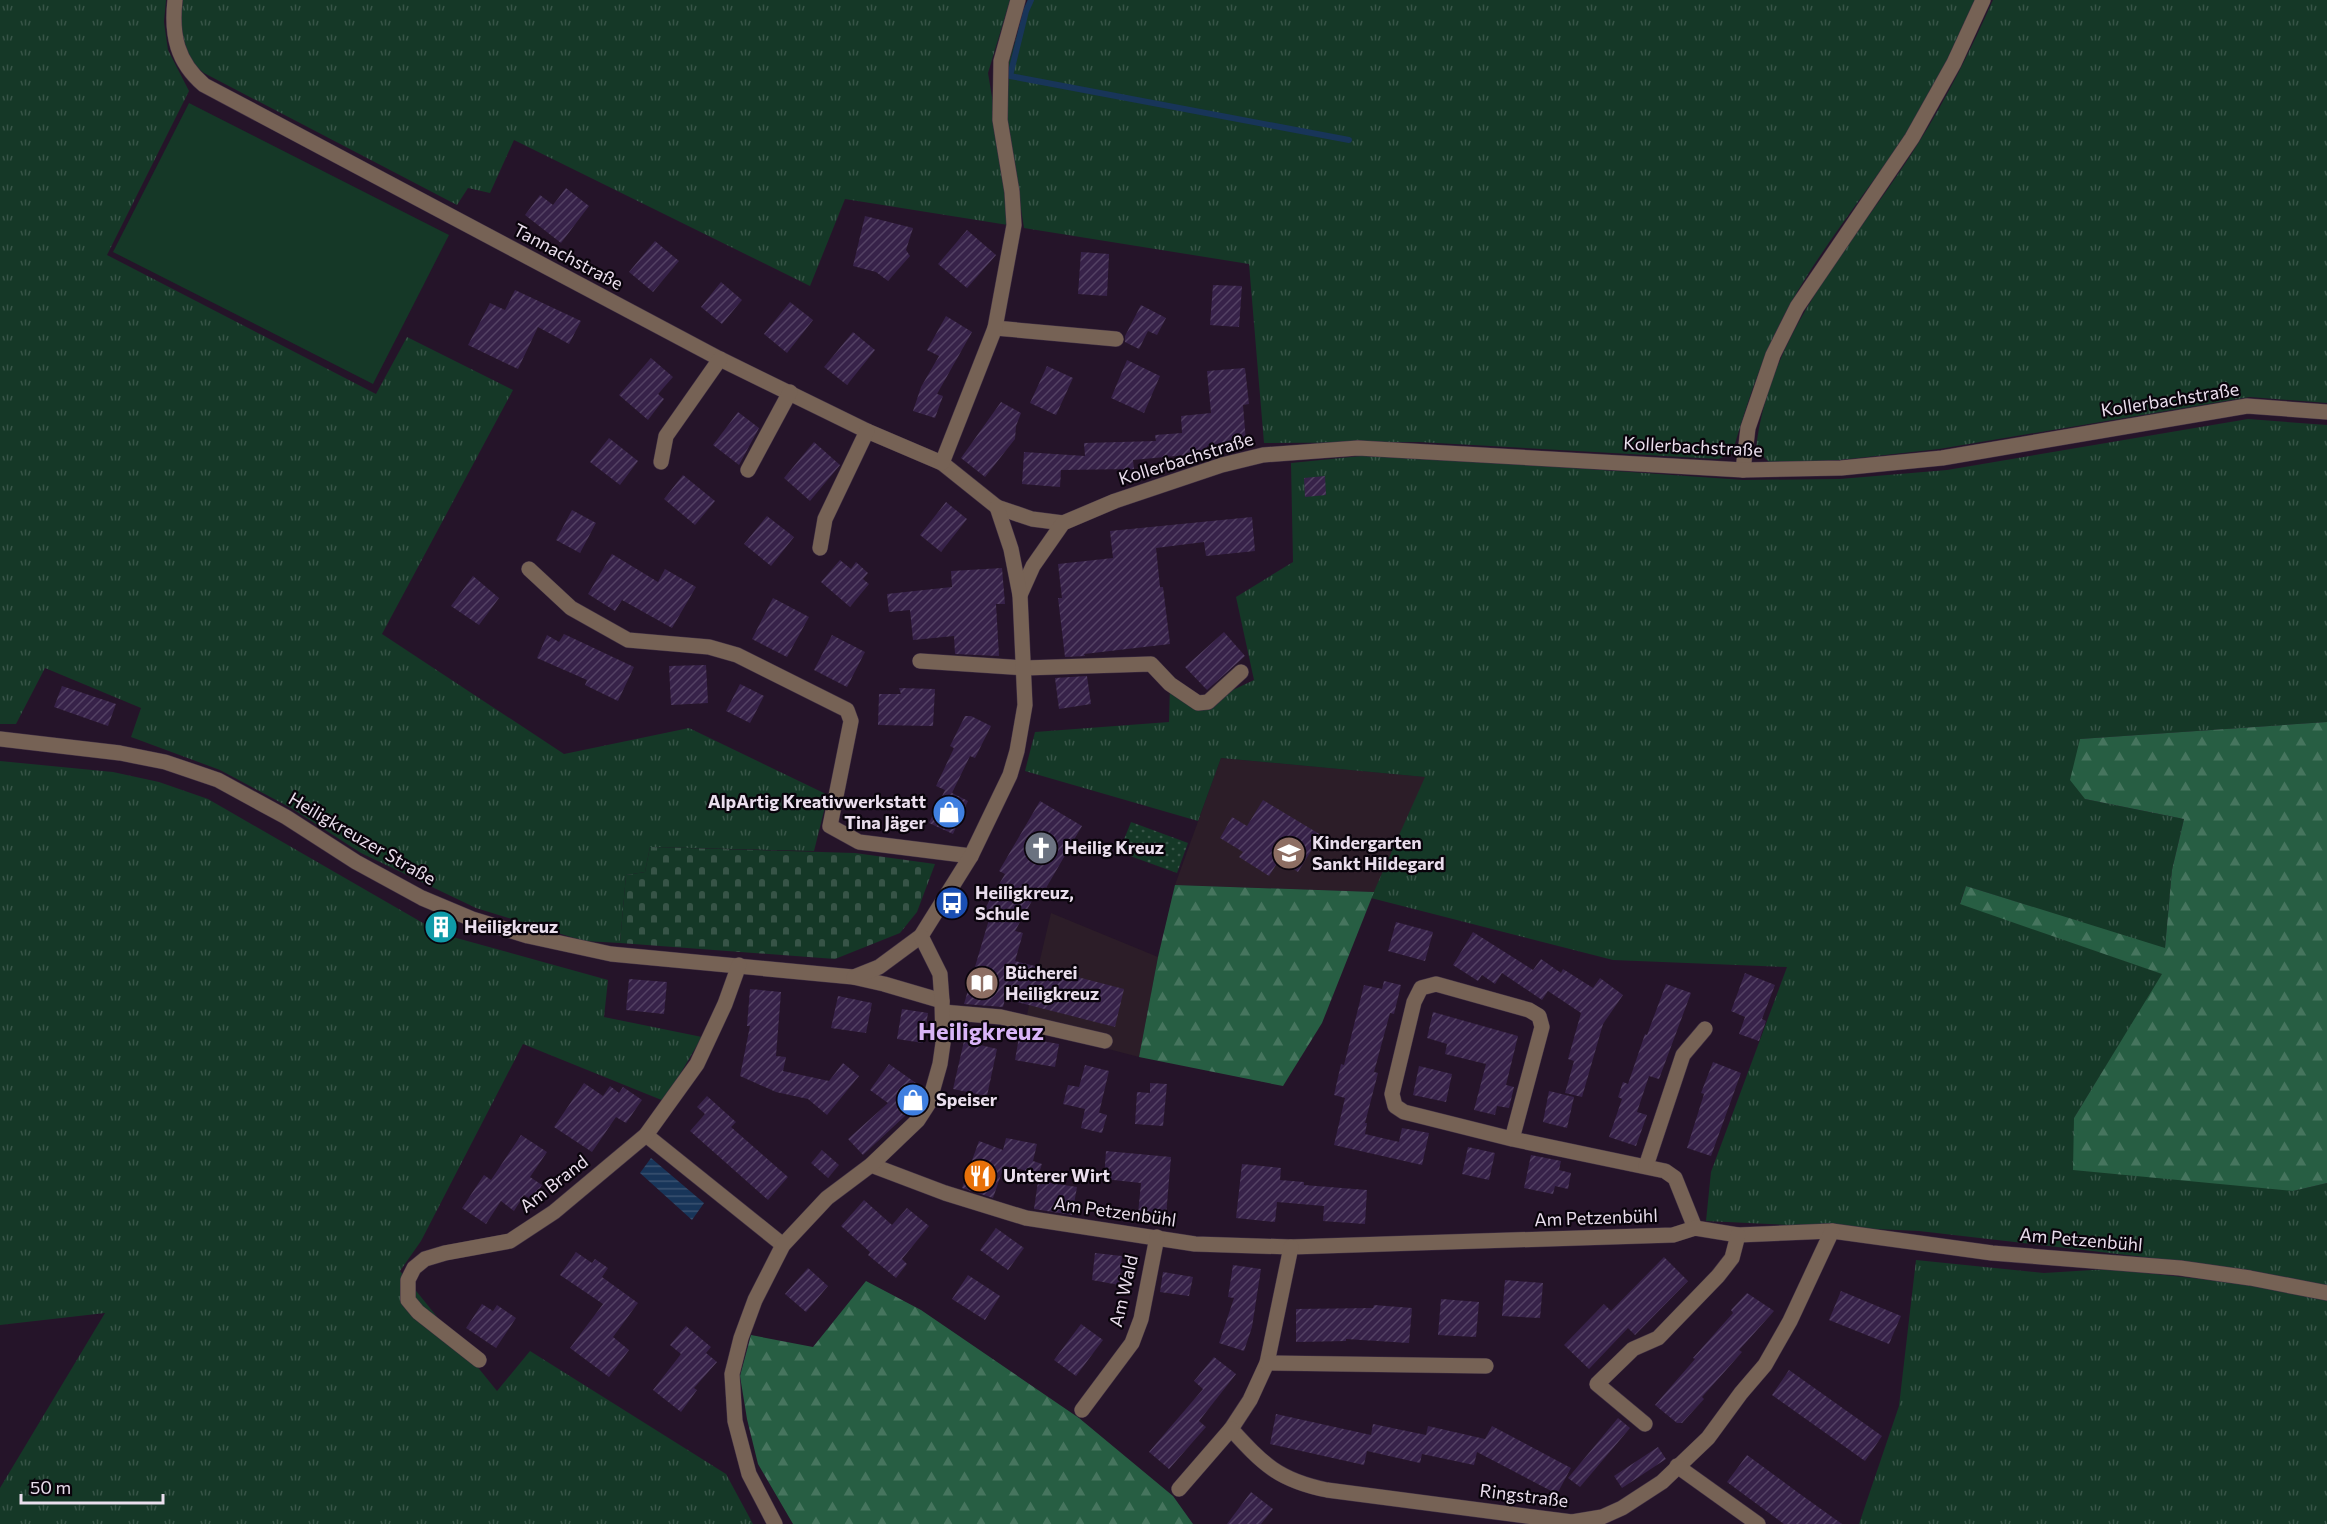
<svg xmlns="http://www.w3.org/2000/svg" width="2327" height="1524" font-family="Commissioner,sans-serif">
	<style>
		.education { fill: #2c1d28 }
		.grass { fill: url(#grass-tufts) }
		.forest { fill: url(#forest-firs) }
		.cemetery { fill: url(#cemetery-stones) }
		.park { fill: url(#park-dots) }
		.pitch { fill: #153827 }
		.water { fill: url(#water-rules) }
		.lines { fill: none; stroke-linecap: round; stroke-linejoin: round }
		.stream { stroke: #183559; stroke-width: 6 }
		.building { fill: url(#building-hatch) }
		.minor-casing { stroke: #413044; stroke-width: 16 }
		.minor { stroke: #766255; stroke-width: 15 }
		.labels { text-anchor: middle; stroke-width: 4.5; stroke-linejoin: round; paint-order: stroke }
		.street-label { font-size: 18px; fill: #eadeed; stroke: #0a040c }
		.poi-label { font-size: 18px; font-weight: bold; fill: #eadeed; stroke: #0a040c; text-anchor: start }
		.district-label { font-size: 24px; font-weight: bold; fill: #d9b4f7; stroke: #0a040c }
	</style>
	<defs>
		<pattern id="grass-tufts" width="24" height="20" patternUnits="userSpaceOnUse" patternTransform="scale(1.5)"><rect width="24" height="20" fill="#153827"/><path d="M3 7l-1-3M5 7V3M7 7l1-3M15 17l-1-3M17 17v-4M19 17l1-3" fill="none" stroke="#375447"/></pattern>
		<pattern id="forest-firs" width="22" height="20" patternUnits="userSpaceOnUse" patternTransform="scale(1.5)"><rect width="22" height="20" fill="#275e43"/><path d="M5 1l3.5 6h-7zM16 11l3.5 6h-7z" fill="#46755e"/></pattern>
		<pattern id="cemetery-stones" width="16" height="16" patternUnits="userSpaceOnUse" patternTransform="scale(1.5)"><rect width="16" height="16" fill="#153827"/><path d="M2 7V4a2 2 0 0 1 4 0v3zM10 15v-3a2 2 0 0 1 4 0v3z" fill="#375447"/></pattern>
		<pattern id="park-dots" width="8" height="8" patternUnits="userSpaceOnUse" patternTransform="scale(1.5)"><rect width="8" height="8" fill="#153827"/><path d="M2 2h.1M6 6h.1" fill="none" stroke="#375447" stroke-width="1.8" stroke-linecap="round"/></pattern>
		<pattern id="water-rules" width="6" height="5" patternUnits="userSpaceOnUse" patternTransform="scale(1.5)"><rect width="6" height="5" fill="#183559"/><path d="M0 2.5h6" fill="none" stroke="#3a5271"/></pattern>
		<pattern id="building-hatch" width="6" height="6" patternUnits="userSpaceOnUse" patternTransform="scale(1.5)"><rect width="6" height="6" fill="#372249"/><path d="M-1 1l2-2M0 6l6-6M5 7l2-2" fill="none" stroke="#544264"/></pattern>
	</defs>
	<rect width="100%" height="100%" fill="#251429"/>
	<g class="education">
		<polygon points="1221,758 1426,777 1374,892 1175,885"/>
		<polygon points="1051,913 1158,957 1139,1057 1024,1027"/>
	</g>
	<g class="grass">
		<polygon points="0,0 166,0 164,22 168,50 189,91 107,255 376,394 407,337 513,390 382,634 564,754 689,728 828,795 814,851 650,847 645,872 626,875 620,943 584,941 476,908 361,853 291,808 220,770 131,737 141,708 45,668 16,724 0,724"/>
		<path d="M180,0H1010L988,73L1008,193V225L845,199L810,286L514,140L490,193L468,188L457,205L204,73C175,48 181,35 180,0Z"/>
		<path d="M1028,0H1976C1955,47 1932,94 1904,137C1866,193 1822,247 1789,306C1763,353 1747,403 1732,454L1718,459L1419,442L1264,443L1249,264L1024,228L1007,120L1009,61Z"/>
		<path d="M1993,0H2327V403L2250,397L1939,449L1840,460L1770,463L1756,449C1769,329 1858,240 1919,142C1948,96 1971,49 1993,0Z"/>
		<polygon points="2248,419 2327,425 2327,722 2080,739 2085,799 2184,819 2172,870 2165,949 1966,886 1960,903 2163,974 2074,1118 2293,1191 2327,1183 2327,1287 2178,1261 1919,1231 1706,1221 1711,1172 1787,967 1613,960 1371,898 1425,777 1221,758 1198,821 1025,771 1035,732 1169,722 1170,684 1197,707 1254,680 1236,597 1293,562 1291,463 1361,456 1418,457 1743,480 1840,479 1947,470"/>
		<polygon points="0,761 113,772 159,782 208,799 442,934 608,980 604,1017 702,1037 664,1101 523,1044 421,1241 400,1271 497,1391 530,1351 726,1474 753,1524 0,1524 0,1488 105,1313 0,1325"/>
		<polygon points="1916,1260 2044,1273 2108,1269 2248,1284 2327,1300 2327,1524 1859,1524 1899,1406"/>
	</g>
	<g class="forest">
		<polygon points="2327,722 2327,1183 2293,1191 2073,1170 2074,1118 2162,974 1960,904 1966,886 2165,948 2172,870 2184,819 2085,799 2070,780 2080,739"/>
		<polygon points="1175,885 1374,892 1322,1023 1283,1086 1139,1057 1158,957"/>
		<polygon points="866,1281 921,1310 1079,1418 1173,1496 1193,1524 793,1524 758,1464 747,1419 740,1376 751,1335 813,1347"/>
	</g>
	<polygon class="cemetery" points="650,847 855,853 935,864 917,912 900,933 835,959 620,943 626,875 645,872"/>
	<polygon class="park" points="1131,822 1188,843 1177,873 1119,852"/>
	<polygon class="pitch" points="189,103 449,235 373,384 113,252"/>
	<polygon class="water" points="651,1158 704,1203 692,1220 640,1173"/>
	<g class="lines">
		<polyline class="stream" points="1031,0 1026,11 1010,76 1349,140"/>
	</g>
	<g class="building">
		<polygon points="566,188 589,206 561,243 525,215 540,195 553,205"/>
		<polygon points="865,216 913,228 906,250 910,256 888,281 876,272 853,266"/>
		<polygon points="967,230 996,255 967,288 938,264"/>
		<polygon points="655,241 679,261 653,292 629,272"/>
		<polygon points="1081,252 1109,254 1107,296 1078,294"/>
		<polygon points="721,282 742,300 722,324 701,307"/>
		<polygon points="1213,285 1242,286 1239,327 1210,325"/>
		<polygon points="515,290 581,321 569,344 538,327 518,369 468,345 490,303 505,310"/>
		<polygon points="790,302 813,320 787,353 764,334"/>
		<polygon points="1141,305 1166,318 1157,335 1148,331 1139,349 1125,342 1125,336"/>
		<polygon points="946,316 972,332 937,394 943,396 935,418 913,411 921,387 939,356 927,350"/>
		<polygon points="853,332 875,350 847,385 824,367"/>
		<polygon points="651,358 673,377 658,394 664,399 648,420 619,395"/>
		<polygon points="1127,360 1160,376 1144,413 1111,398"/>
		<polygon points="1047,366 1073,378 1056,415 1030,403"/>
		<polygon points="1245,368 1249,404 1243,405 1246,442 1207,446 1208,453 1133,460 1134,469 1061,470 1060,487 1022,484 1024,452 1085,456 1084,443 1156,441 1155,435 1182,433 1181,416 1211,413 1207,371"/>
		<polygon points="1001,402 1021,413 1016,426 1015,439 985,477 961,458"/>
		<polygon points="738,412 759,428 739,465 713,445"/>
		<polygon points="609,438 638,461 620,485 590,462"/>
		<polygon points="814,442 840,465 810,501 784,478"/>
		<polygon points="683,475 715,501 695,525 664,499"/>
		<polygon points="1325,476 1326,495 1305,497 1304,478"/>
		<polygon points="946,502 967,519 941,552 920,535"/>
		<polygon points="572,510 596,523 580,553 556,540"/>
		<polygon points="767,516 794,537 771,566 744,544"/>
		<polygon points="1252,517 1255,551 1206,556 1204,542 1156,548 1160,587 1163,587 1170,644 1084,654 1085,656 1065,657 1058,598 1062,598 1058,564 1113,558 1110,531"/>
		<polygon points="612,554 658,582 665,569 696,587 672,628 622,600 615,611 588,594"/>
		<polygon points="840,560 851,569 856,562 868,573 863,579 869,584 850,607 821,582"/>
		<polygon points="1002,568 1005,604 996,604 999,656 955,654 954,636 913,640 910,610 889,612 887,594 952,587 951,571"/>
		<polygon points="473,576 499,598 479,625 451,606"/>
		<polygon points="773,598 809,617 787,657 752,639"/>
		<polygon points="1224,632 1245,656 1207,690 1185,667"/>
		<polygon points="564,634 634,667 618,701 585,685 587,680 537,658 547,635 559,642"/>
		<polygon points="832,635 865,652 847,687 814,670"/>
		<polygon points="706,665 708,703 671,705 669,666"/>
		<polygon points="1087,676 1091,704 1059,709 1055,678"/>
		<polygon points="740,684 764,696 750,723 726,711"/>
		<polygon points="62,686 116,704 108,726 54,707"/>
		<polygon points="899,688 935,689 933,726 878,725 879,694 901,694"/>
		<polygon points="965,716 971,716 991,726 975,758 970,756 952,793 968,801 953,834 929,823 945,790 936,786 954,748 950,746"/>
		<polygon points="1263,800 1321,835 1298,872 1279,860 1269,876 1239,857 1243,852 1220,838 1232,817 1247,826"/>
		<polygon points="1040,801 1082,826 1042,895 1037,892 1015,931 1023,933 1015,961 1124,989 1115,1027 1005,999 1003,1007 964,1004 990,916 983,912 1005,874 999,871"/>
		<polygon points="1396,922 1433,932 1425,961 1388,951"/>
		<polygon points="1473,932 1533,970 1541,959 1561,973 1563,969 1593,988 1600,978 1623,995 1603,1024 1582,1097 1565,1093 1574,1061 1568,1059 1581,1013 1548,991 1542,1000 1502,973 1495,984 1482,975 1478,981 1453,965"/>
		<polygon points="1745,973 1775,985 1762,1019 1766,1021 1759,1041 1739,1034 1745,1017 1731,1011"/>
		<polygon points="629,979 667,982 664,1014 626,1010"/>
		<polygon points="1384,981 1401,985 1394,1014 1390,1013 1374,1072 1378,1073 1365,1123 1367,1123 1365,1134 1399,1142 1402,1128 1429,1133 1422,1165 1334,1145 1345,1098 1334,1095 1341,1064 1344,1065 1364,985 1382,989"/>
		<polygon points="1666,984 1691,993 1659,1079 1649,1076 1637,1112 1647,1115 1636,1146 1609,1137 1622,1099 1618,1097 1623,1082 1628,1084 1645,1034 1647,1035"/>
		<polygon points="750,989 781,992 776,1056 786,1057 783,1071 829,1081 843,1063 859,1076 827,1115 808,1099 776,1092 740,1076 750,1026 747,1026"/>
		<polygon points="838,996 872,1003 866,1033 831,1028"/>
		<polygon points="902,1009 928,1013 923,1043 897,1039"/>
		<polygon points="1433,1012 1518,1036 1506,1085 1514,1087 1509,1108 1497,1106 1495,1115 1474,1110 1486,1064 1445,1054 1447,1044 1427,1038"/>
		<polygon points="1019,1037 1059,1044 1055,1067 1015,1060"/>
		<polygon points="964,1041 997,1049 987,1096 953,1089"/>
		<polygon points="1713,1062 1741,1073 1711,1156 1687,1148 1704,1094 1701,1093"/>
		<polygon points="889,1064 923,1088 922,1093 906,1115 863,1155 848,1139 888,1103 870,1090"/>
		<polygon points="1085,1065 1109,1071 1099,1113 1097,1112 1107,1115 1102,1133 1081,1128 1085,1109 1063,1104 1068,1085 1079,1087"/>
		<polygon points="1419,1066 1452,1074 1446,1102 1413,1095"/>
		<polygon points="584,1083 603,1096 610,1086 619,1093 623,1087 642,1100 626,1123 616,1117 592,1152 554,1127"/>
		<polygon points="1150,1083 1167,1084 1163,1126 1135,1124 1137,1092 1150,1093"/>
		<polygon points="1549,1091 1574,1097 1567,1128 1543,1122"/>
		<polygon points="707,1096 736,1122 731,1127 788,1177 768,1200 690,1131 705,1114 697,1107"/>
		<polygon points="521,1135 547,1152 530,1177 542,1185 532,1200 524,1195 514,1211 501,1201 486,1224 462,1208 484,1175 491,1180"/>
		<polygon points="1006,1138 1037,1144 1033,1161 1042,1164 1039,1173 1004,1166 993,1198 962,1188 979,1141 1003,1150"/>
		<polygon points="1468,1147 1495,1153 1489,1180 1462,1174"/>
		<polygon points="822,1150 839,1165 828,1178 811,1163"/>
		<polygon points="1106,1151 1171,1157 1166,1216 1138,1214 1141,1183 1104,1179"/>
		<polygon points="1531,1155 1561,1161 1559,1170 1571,1173 1568,1189 1555,1186 1553,1194 1524,1188"/>
		<polygon points="1242,1164 1281,1168 1280,1180 1304,1182 1304,1185 1367,1190 1365,1224 1323,1221 1324,1206 1277,1202 1275,1222 1236,1218"/>
		<polygon points="1038,1181 1077,1187 1072,1215 1034,1209"/>
		<polygon points="864,1200 892,1225 907,1208 929,1226 902,1259 907,1264 896,1278 868,1255 870,1252 841,1226"/>
		<polygon points="996,1228 1024,1248 1008,1270 980,1250"/>
		<polygon points="576,1252 592,1263 595,1259 608,1268 602,1277 638,1303 613,1337 629,1350 609,1377 570,1348 603,1304 560,1275"/>
		<polygon points="1095,1253 1122,1256 1119,1285 1092,1280"/>
		<polygon points="1664,1257 1688,1281 1635,1335 1628,1328 1589,1369 1564,1345 1604,1304 1611,1311"/>
		<polygon points="1233,1265 1261,1269 1252,1327 1244,1351 1219,1343 1234,1298 1228,1297"/>
		<polygon points="808,1268 828,1286 806,1312 785,1294"/>
		<polygon points="1163,1272 1193,1277 1189,1296 1160,1292"/>
		<polygon points="968,1275 1000,1296 985,1320 952,1299"/>
		<polygon points="1505,1280 1543,1283 1540,1318 1502,1316"/>
		<polygon points="1841,1291 1901,1316 1889,1344 1829,1320"/>
		<polygon points="1747,1293 1774,1311 1739,1350 1742,1352 1702,1397 1704,1399 1682,1423 1677,1423 1655,1405 1695,1359 1693,1358 1733,1313 1731,1310"/>
		<polygon points="1441,1299 1479,1302 1476,1337 1438,1335"/>
		<polygon points="482,1304 493,1311 497,1305 516,1318 496,1348 466,1328"/>
		<polygon points="1374,1305 1412,1308 1409,1343 1346,1339 1346,1341 1296,1342 1296,1309 1373,1308"/>
		<polygon points="1081,1324 1103,1340 1076,1376 1054,1360"/>
		<polygon points="686,1326 711,1347 706,1353 717,1362 694,1388 697,1390 681,1412 653,1390 681,1354 670,1345"/>
		<polygon points="1214,1357 1236,1374 1199,1421 1206,1427 1169,1469 1149,1452 1203,1389 1194,1381"/>
		<polygon points="1789,1370 1882,1436 1865,1461 1772,1395"/>
		<polygon points="1276,1414 1371,1435 1373,1424 1426,1435 1428,1426 1485,1439 1492,1426 1571,1468 1557,1494 1477,1452 1474,1465 1422,1454 1420,1463 1367,1451 1364,1465 1270,1444"/>
		<polygon points="1618,1418 1630,1428 1580,1487 1568,1478"/>
		<polygon points="1658,1447 1666,1459 1622,1488 1614,1476"/>
		<polygon points="1747,1455 1800,1494 1842,1524 1784,1524 1769,1513 1727,1482"/>
		<polygon points="1251,1492 1273,1509 1261,1524 1227,1524"/>
	</g>
	<g class="lines">
		<defs>
			<g id="minor">
				<path d="M175,0C171,35 177,62 204,85L720,359L867,431L942,463L997,507L1032,519L1063,523"/>
				<polyline points="995,328 1116,339"/>
				<polyline points="661,462 666,436 720,359"/>
				<polyline points="942,463 995,328 1014,225 1012,192 1000,120 1001,61 1018,0"/>
				<polyline points="748,470 790,392"/>
				<polyline points="1743,470 1748,428 1773,355 1797,307 1912,138 1954,63 1983,0"/>
				<polyline points="820,548 825,519 867,431"/>
				<polyline points="529,569 571,608 628,640 709,647 737,655 847,710 851,721 830,826 859,842 971,856"/>
				<polyline points="1020,595 1033,566 1063,523 1115,501 1222,465 1263,455 1358,448 1743,470 1841,468 1942,458 2247,406 2327,412"/>
				<polyline points="920,661 1024,668 1151,664 1170,684 1198,703 1208,702 1241,672"/>
				<polyline points="0,739 120,753 165,762 218,780 286,817 356,862 422,898 472,919 528,936 611,954 853,977 884,984 942,1001"/>
				<polyline points="854,977 879,967 921,936 971,856 1010,775 1017,751 1025,705 1020,595 1011,549 997,507"/>
				<polyline points="943,1012 1001,1017 1105,1041"/>
				<polyline points="646,1135 783,1245"/>
				<polyline points="1512,1139 1542,1027 1539,1016 1529,1010 1436,984 1421,988 1414,1002 1392,1094 1395,1106 1404,1112 1512,1139 1665,1171 1675,1178 1695,1228"/>
				<polyline points="871,1165 945,1193 1026,1218 1195,1244 1291,1247 1673,1235 1695,1228 1738,1235 1832,1231 1992,1253 2180,1268 2250,1278 2327,1293"/>
				<polyline points="1646,1166 1683,1055 1705,1029"/>
				<path d="M1291,1247L1267,1363L1250,1400L1231,1429C1263,1464 1278,1480 1327,1490L1572,1522L1602,1517L1622,1508L1662,1482L1708,1438L1741,1393L1765,1365L1790,1321L1832,1231"/>
				<polyline points="479,1360 418,1312 408,1300 408,1280 414,1268 425,1259 445,1253 510,1241 554,1212 646,1135 697,1064 725,1004 739,965"/>
				<polyline points="1267,1363 1486,1366"/>
				<polyline points="1082,1410 1132,1343 1141,1319 1157,1237"/>
				<polyline points="1645,1424 1597,1384 1633,1349 1658,1338 1718,1276 1732,1258 1738,1235"/>
				<polyline points="1677,1466 1758,1524"/>
				<polyline points="1179,1489 1231,1429"/>
				<polyline points="775,1524 749,1474 735,1421 732,1374 741,1338 755,1300 783,1245 827,1198 871,1165 918,1120 929,1103 940,1064 943,1043 942,1001 940,974 921,936"/>
			</g>
		</defs>
		<use href="#minor" class="minor-casing"/>
		<use href="#minor" class="minor"/>
	</g>
	<defs>
		<symbol id="shop-disc" viewBox="-11 -11 22 22"><circle r="9.5" fill="#3f7fe0" stroke="#0a040c"/><path d="M-5-2.5h2.3a2.7 3.5 0 0 1 5.4 0H5L5.5 6h-11ZM-1.5-2.5h3a1.5 2.3 0 0 0-3 0Z" fill="#fff"/></symbol>
		<symbol id="church-disc" viewBox="-11 -11 22 22"><circle r="9.5" fill="#6b7280" stroke="#0a040c"/><path d="M-1.2-6h2.4v3.5h3.3v2.4h-3.3V6h-2.4V-.1h-3.3v-2.4h3.3Z" fill="#fff"/></symbol>
		<symbol id="school-disc" viewBox="-11 -11 22 22"><circle r="9.5" fill="#8d6e63" stroke="#0a040c"/><path d="M0-5L7-2L0 1L-7-2ZM-4 1L0 2.5L4 1V4Q0 6-4 4Z" fill="#fff"/></symbol>
		<symbol id="bus-disc" viewBox="-11 -11 22 22"><circle r="9.5" fill="#1a4fb4" stroke="#0a040c"/><path d="M-5-6H5V4H4V6H2V4H-2V6H-4V4H-5ZM-3.5-4V0h7V-4ZM-3.5 1.2v1.5H-2V1.2ZM2 1.2v1.5H3.5V1.2Z" fill="#fff"/></symbol>
		<symbol id="building-disc" viewBox="-11 -11 22 22"><circle r="9.5" fill="#0f9aa8" stroke="#0a040c"/><path d="M-4-6H4V6H1V3H-1V6H-4ZM-2.5-4.3h1.7v1.8h-1.7ZM.8-4.3h1.7v1.8H.8ZM-2.5-1h1.7V.8h-1.7ZM.8-1h1.7V.8H.8Z" fill="#fff"/></symbol>
		<symbol id="library-disc" viewBox="-11 -11 22 22"><circle r="9.5" fill="#8d6e63" stroke="#0a040c"/><path d="M-6-4Q-3-5.5-.7-3.5V5Q-3 3-6 4ZM6-4Q3-5.5 .7-3.5V5Q3 3 6 4Z" fill="#fff"/></symbol>
		<symbol id="restaurant-disc" viewBox="-11 -11 22 22"><circle r="9.5" fill="#e8710a" stroke="#0a040c"/><path d="M-5-6h1v4h1v-4h1v4h1v-4h1v5L-1.5 .5V6h-2V.5L-5-1ZM5-6V6H3V1.5H1.5Q1.5-4 5-6Z" fill="#fff"/></symbol>
	</defs>
	<g fill-rule="evenodd">
		<use href="#shop-disc" x="930" y="793" width="38" height="38"/>
		<use href="#church-disc" x="1022" y="829" width="38" height="38"/>
		<use href="#school-disc" x="1270" y="834" width="38" height="38"/>
		<use href="#bus-disc" x="933" y="884" width="38" height="38"/>
		<use href="#building-disc" x="422" y="908" width="38" height="38"/>
		<use href="#library-disc" x="963" y="964" width="38" height="38"/>
		<use href="#shop-disc" x="894" y="1081" width="38" height="38"/>
		<use href="#restaurant-disc" x="961" y="1157" width="38" height="38"/>
	</g>
	<g class="labels">
		<g class="street-label">
			<text transform="translate(568 257) rotate(28)" y="6">Tannachstraße</text>
			<text transform="translate(2170 400) rotate(-9)" y="6">Kollerbachstraße</text>
			<text transform="translate(1693 447) rotate(3)" y="6">Kollerbachstraße</text>
			<text transform="translate(1186 459) rotate(-17)" y="6">Kollerbachstraße</text>
			<text transform="translate(362 839) rotate(30)" y="6">Heiligkreuzer Straße</text>
			<text transform="translate(554 1184) rotate(-38)" y="6">Am Brand</text>
			<text transform="translate(1115 1212) rotate(8)" y="6">Am Petzenbühl</text>
			<text transform="translate(1596 1218) rotate(-2)" y="6">Am Petzenbühl</text>
			<text transform="translate(2081 1240) rotate(5)" y="6">Am Petzenbühl</text>
			<text transform="translate(1124 1291) rotate(-77)" y="6">Am Wald</text>
			<text transform="translate(1524 1496) rotate(7)" y="6">Ringstraße</text>
		</g>
		<g class="poi-label">
			<text x="926" y="808" text-anchor="end">AlpArtig Kreativwerkstatt<tspan x="926" dy="21">Tina Jäger</tspan></text>
			<text x="1312" y="849">Kindergarten<tspan x="1312" dy="21">Sankt Hildegard</tspan></text>
			<text x="1064" y="854">Heilig Kreuz</text>
			<text x="975" y="899">Heiligkreuz,<tspan x="975" dy="21">Schule</tspan></text>
			<text x="464" y="933">Heiligkreuz</text>
			<text x="1005" y="979">Bücherei<tspan x="1005" dy="21">Heiligkreuz</tspan></text>
			<text x="936" y="1106">Speiser</text>
			<text x="1003" y="1182">Unterer Wirt</text>
		</g>
		<g class="district-label">
			<text x="981" y="1040">Heiligkreuz</text>
		</g>
	</g>
	<path d="M21 1494v9h142v-9" fill="none" stroke="#eadeed" stroke-width="3"/>
	<text x="30" y="1494" font-size="18" fill="#eadeed" stroke="#0a040c" stroke-width="4.5" paint-order="stroke">50 m</text>
</svg>
